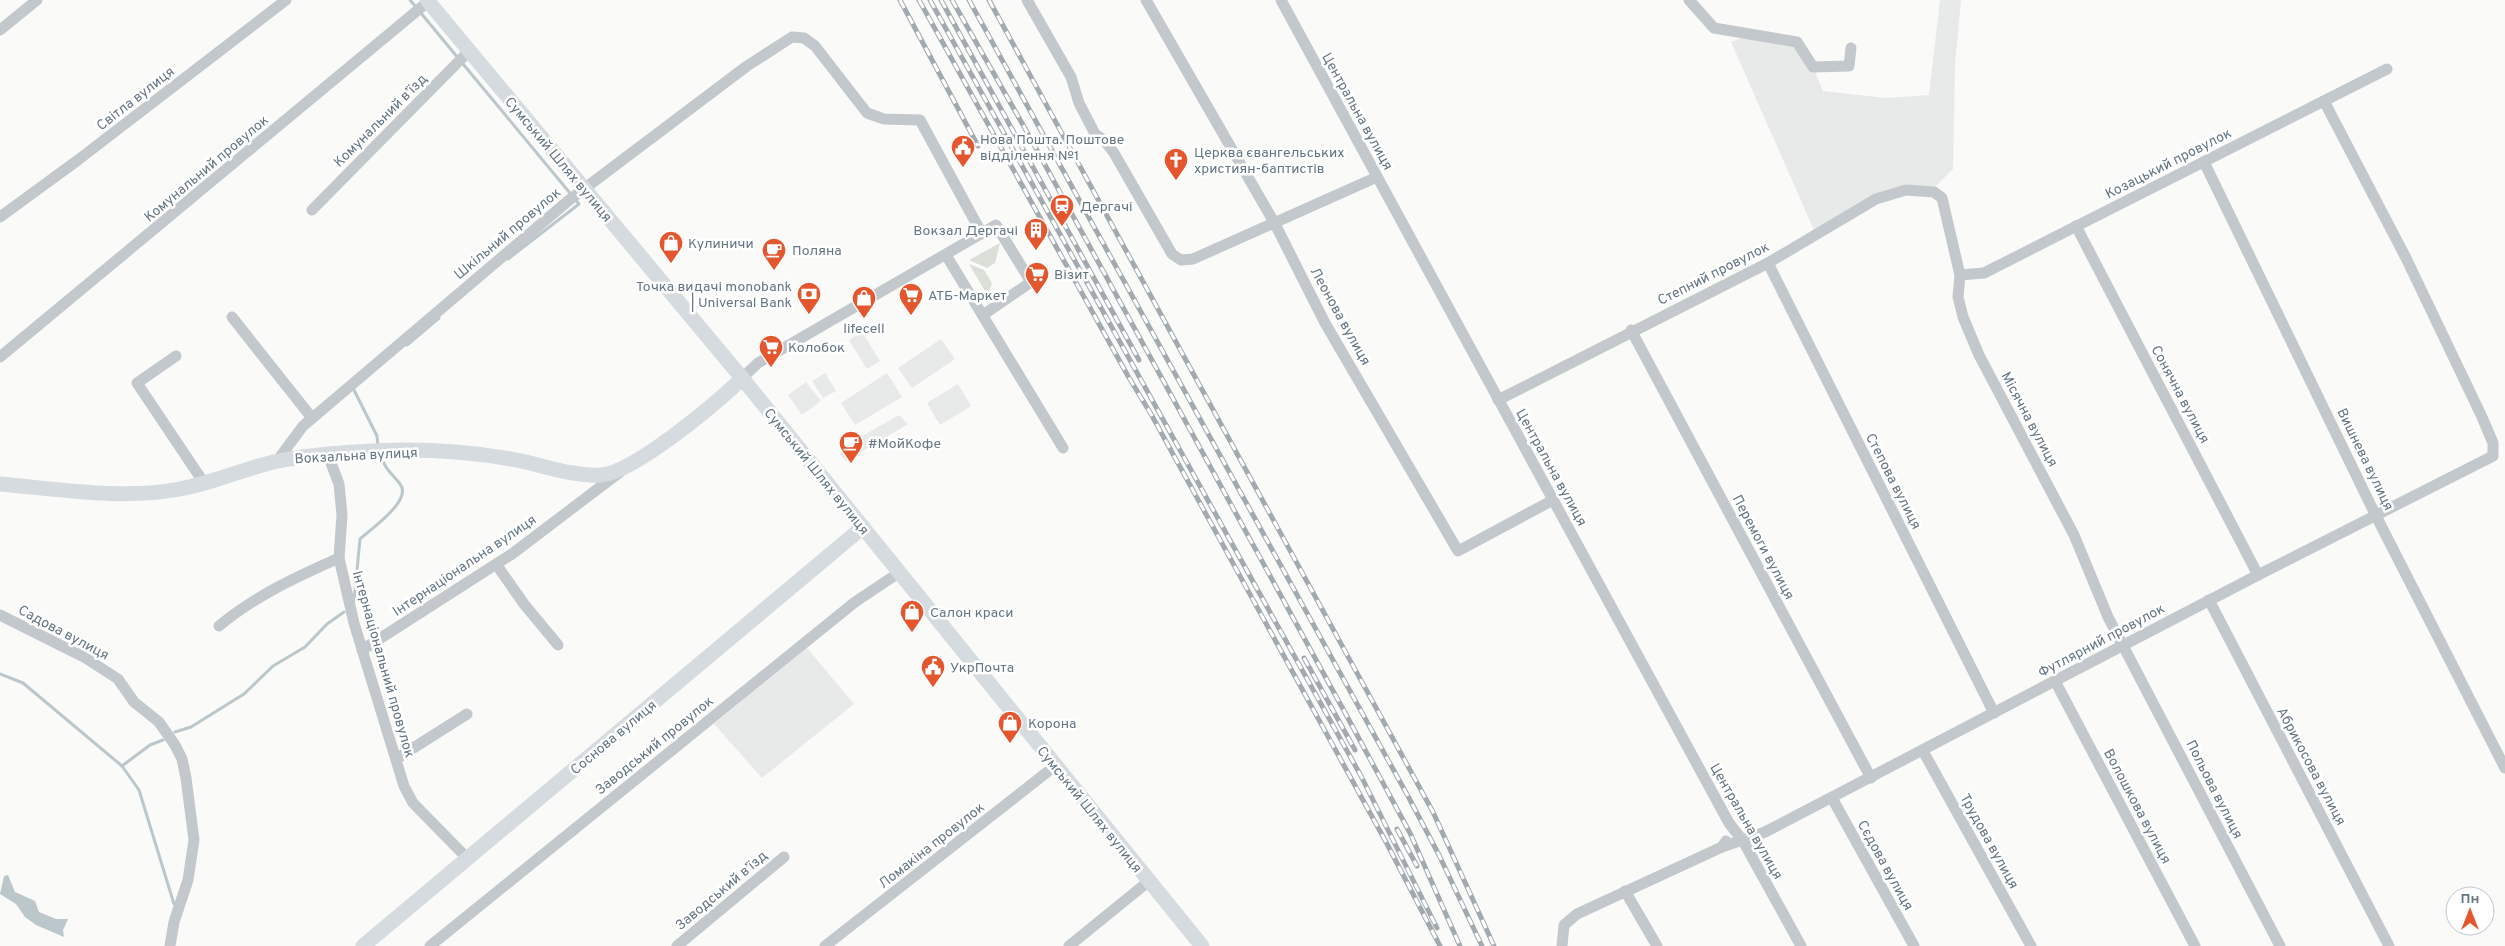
<svg xmlns="http://www.w3.org/2000/svg" width="2505" height="946" font-family="Overpass,sans-serif">
	<style>
		.built { fill: #e8e9e9 }
		.green { fill: #dadfd7 }
		.water { fill: #bbc7cb }
		.lines { fill: none; stroke-linecap: round; stroke-linejoin: round }
		.stream { stroke: #bbc7cb; stroke-width: 3 }
		.street { stroke: #c3c8cc; stroke-width: 11 }
		.secondary { stroke: #d6dbdf; stroke-width: 15 }
		.rail-casing { stroke: #a2aab0; stroke-width: 5 }
		.rail { stroke: #fff; stroke-width: 3; stroke-dasharray: 9; stroke-linecap: butt }
		.labels { text-anchor: middle; stroke-width: 5; stroke-linejoin: round; paint-order: stroke }
		.street-label { font-size: 14px; fill: #657683; stroke: #fff }
		.poi-label { font-size: 14px; fill: #657683; stroke: #fff; text-anchor: start }
	</style>
	<rect width="100%" height="100%" fill="#fafaf8"/>
	<g class="built">
		<polygon points="1940,0 1961,0 1955,64 1953,169 1933,189 1908,187 1814,230 1731,42 1744,37 1801,38 1823,91 1886,98 1929,95"/>
		<polygon points="862,332 880,361 867,369 849,340"/>
		<polygon points="941,339 955,359 912,388 898,368"/>
		<polygon points="825,373 836,391 823,398 812,381"/>
		<polygon points="887,373 902,397 855,425 841,403"/>
		<polygon points="806,382 821,401 802,415 788,395"/>
		<polygon points="958,384 971,406 940,425 927,403"/>
		<polygon points="899,415 908,424 846,461 839,454 864,435"/>
		<polygon points="807,648 854,704 762,778 714,724"/>
	</g>
	<g class="green">
		<polygon points="1000,243 995,263 987,268 969,260"/>
		<polygon points="969,264 984,270 992,283 988,296"/>
	</g>
	<polygon class="water" points="8,875 15,892 35,901 39,912 56,919 68,919 63,930 64,937 36,925 25,917 16,904 0,894 4,876"/>
	<g class="lines">
		<g class="stream">
			<polyline points="410,0 416,7"/>
			<polyline points="420,12 579,204 508,259"/>
			<polyline points="407,345 439,318"/>
			<polyline points="353,388 377,436 378,447"/>
			<path d="M354,601L360,539C371,529 413,500 400,484C391,472 386,471 381,456"/>
			<polyline points="0,674 23,683 122,766 139,790 174,904"/>
			<polyline points="175,732 191,727 244,694 273,666 305,647 327,624 344,612"/>
			<polyline points="122,766 150,745 163,740"/>
		</g>
		<g class="street">
			<polyline points="1027,0 1071,77 1079,103 1095,134 1104,140 1114,153 1172,254 1181,260 1193,259 1377,177"/>
			<polyline points="1146,0 1275,224 1325,323 1458,551 1553,500"/>
			<polyline points="1281,0 1729,823 1743,841 1801,946"/>
			<polyline points="1689,0 1714,28 1797,42 1813,67 1849,66 1851,48"/>
			<polyline points="0,30 37,0"/>
			<polyline points="2204,162 2375,514 2505,768"/>
			<polyline points="312,210 469,51"/>
			<polyline points="0,217 78,160 286,0"/>
			<polyline points="2076,226 2258,575"/>
			<polyline points="946,255 1063,448"/>
			<polyline points="1768,263 1994,713"/>
			<polyline points="1960,275 1984,273 2387,69"/>
			<polyline points="232,317 312,418"/>
			<polyline points="1631,330 1871,778"/>
			<polyline points="176,356 137,383 204,483"/>
			<polyline points="0,357 430,0"/>
			<polyline points="742,378 758,363 996,225 1031,282 983,315"/>
			<polyline points="1498,400 1768,263 1876,199 1906,190 1934,192 1942,198 1960,275 1958,297 1963,317 1979,355 2074,535 2108,617 2280,946"/>
			<polyline points="328,455 339,484 342,515 339,558 354,623 404,786 413,803 468,859"/>
			<polyline points="277,461 303,426 568,201 747,66 792,37 804,38 815,46 867,113 884,119 920,120 982,234"/>
			<polyline points="496,564 524,604 558,645"/>
			<polyline points="2209,600 2389,946"/>
			<polyline points="0,615 84,657 118,679 134,702 159,722 175,745 182,759 186,778 194,840 188,880 174,922 170,946"/>
			<path d="M219,626C255,596 296,577 339,558"/>
			<polyline points="362,650 512,554 620,472"/>
			<polyline points="2055,681 2195,946"/>
			<polyline points="1923,751 2031,946"/>
			<polyline points="396,759 467,714"/>
			<polyline points="1832,798 1914,946"/>
			<polyline points="1722,847 1765,832 2258,575 2493,456 2493,443 2482,417 2406,258 2324,101"/>
			<polyline points="1625,891 1657,946"/>
			<polyline points="430,946 855,602 900,572"/>
			<polyline points="677,946 784,857"/>
			<polyline points="825,946 1055,766"/>
			<polyline points="1069,946 1149,881"/>
			<polyline points="1562,946 1564,925 1577,914 1722,847 1726,841"/>
		</g>
		<g class="secondary">
			<polyline points="427,0 742,378 1202,946"/>
			<path d="M0,484C59,489 122,500 180,489C214,483 245,468 278,461C318,453 362,451 403,450C440,450 480,453 516,460C543,465 574,477 601,475C633,473 719,402 742,378"/>
			<polyline points="363,946 863,527"/>
		</g>
		<defs>
			<g id="rail">
				<polyline points="900,0 978,146"/>
				<polyline points="919,0 1128,376 1151,414 1386,842 1440,946"/>
				<polyline points="930,0 1361,776 1437,928"/>
				<polyline points="941,0 1139,360"/>
				<polyline points="952,0 1027,132 1349,720 1410,833 1460,946"/>
				<polyline points="969,0 1409,798 1439,855 1482,946"/>
				<polyline points="989,0 1433,812 1494,946"/>
				<polyline points="1304,658 1355,750"/>
				<polyline points="1397,829 1417,866"/>
			</g>
		</defs>
		<use href="#rail" class="rail-casing"/>
		<use href="#rail" class="rail"/>
	</g>
	<defs>
		<symbol id="civic-pin" viewBox="-11 -11 22 30"><path d="M0 17L-7.5 6A9.5 9.5 0 1 1 7.5 6Z" fill="#e4572e" stroke="#fff"/><path d="M-.6-6.5H3V-4.5H.6V-3L4-1V1h2V6H-6V1h2V-1L-.6-3ZM-1.2 2.5V6h2.4V2.5Z" fill="#fff"/></symbol>
		<symbol id="church-pin" viewBox="-11 -11 22 30"><path d="M0 17L-7.5 6A9.5 9.5 0 1 1 7.5 6Z" fill="#e4572e" stroke="#fff"/><path d="M-1.2-6h2.4v3.5h3.3v2.4h-3.3V6h-2.4V-.1h-3.3v-2.4h3.3Z" fill="#fff"/></symbol>
		<symbol id="station-pin" viewBox="-11 -11 22 30"><path d="M0 17L-7.5 6A9.5 9.5 0 1 1 7.5 6Z" fill="#e4572e" stroke="#fff"/><path d="M-3-6H3Q5-6 5-4V2Q5 4 3 4L4.5 6H3L1.5 4h-3L-3 6H-4.5L-3 4Q-5 4-5 2V-4Q-5-6-3-6ZM-3.5-4v3h7v-3ZM-3.5 1v1.5H-2V1ZM2 1v1.5H3.5V1Z" fill="#fff"/></symbol>
		<symbol id="building-pin" viewBox="-11 -11 22 30"><path d="M0 17L-7.5 6A9.5 9.5 0 1 1 7.5 6Z" fill="#e4572e" stroke="#fff"/><path d="M-4-6H4V6H1V3H-1V6H-4ZM-2.5-4.3h1.7v1.8h-1.7ZM.8-4.3h1.7v1.8H.8ZM-2.5-1h1.7V.8h-1.7ZM.8-1h1.7V.8H.8Z" fill="#fff"/></symbol>
		<symbol id="shop-pin" viewBox="-11 -11 22 30"><path d="M0 17L-7.5 6A9.5 9.5 0 1 1 7.5 6Z" fill="#e4572e" stroke="#fff"/><path d="M-5-2.5h2.3a2.7 3.5 0 0 1 5.4 0H5L5.5 6h-11ZM-1.5-2.5h3a1.5 2.3 0 0 0-3 0Z" fill="#fff"/></symbol>
		<symbol id="cafe-pin" viewBox="-11 -11 22 30"><path d="M0 17L-7.5 6A9.5 9.5 0 1 1 7.5 6Z" fill="#e4572e" stroke="#fff"/><path d="M-5.5-4.5H6V0H3Q3 3.5 0 3.5H-2.5Q-5.5 3.5-5.5 0ZM3-3.2v2h1.7v-2ZM-6 4.5H4V6H-6Z" fill="#fff"/></symbol>
		<symbol id="supermarket-pin" viewBox="-11 -11 22 30"><path d="M0 17L-7.5 6A9.5 9.5 0 1 1 7.5 6Z" fill="#e4572e" stroke="#fff"/><path d="M-6-5.5h2.5l.6 2H6L4.5 2H-2.5L-4.4-4H-6ZM-1.5 3.2a1.3 1.3 0 1 0 .1 0ZM3 3.2a1.3 1.3 0 1 0 .1 0Z" fill="#fff"/></symbol>
		<symbol id="bank-pin" viewBox="-11 -11 22 30"><path d="M0 17L-7.5 6A9.5 9.5 0 1 1 7.5 6Z" fill="#e4572e" stroke="#fff"/><path d="M-6-4H6V4H-6ZM0-2.3a2.3 2.3 0 1 0 0 4.6a2.3 2.3 0 1 0 0-4.6Z" fill="#fff"/></symbol>
	</defs>
	<g fill-rule="evenodd">
		<use href="#civic-pin" x="949" y="133" width="28" height="38"/>
		<use href="#church-pin" x="1162" y="146" width="28" height="38"/>
		<use href="#station-pin" x="1048" y="192" width="28" height="38"/>
		<use href="#building-pin" x="1022" y="216" width="28" height="38"/>
		<use href="#shop-pin" x="657" y="229" width="28" height="38"/>
		<use href="#cafe-pin" x="760" y="236" width="28" height="38"/>
		<use href="#supermarket-pin" x="1023" y="260" width="28" height="38"/>
		<use href="#bank-pin" x="795" y="280" width="28" height="38"/>
		<use href="#supermarket-pin" x="897" y="281" width="28" height="38"/>
		<use href="#shop-pin" x="850" y="284" width="28" height="38"/>
		<use href="#supermarket-pin" x="757" y="333" width="28" height="38"/>
		<use href="#cafe-pin" x="837" y="429" width="28" height="38"/>
		<use href="#shop-pin" x="898" y="598" width="28" height="38"/>
		<use href="#civic-pin" x="919" y="653" width="28" height="38"/>
		<use href="#shop-pin" x="996" y="709" width="28" height="38"/>
	</g>
	<g class="labels">
		<g class="street-label">
			<text transform="translate(135 98) rotate(-38)" y="5">Світла вулиця</text>
			<text transform="translate(1358 111) rotate(61)" y="5">Центральна вулиця</text>
			<text transform="translate(380 120) rotate(-45)" y="5">Комунальний в’їзд</text>
			<text transform="translate(559 159) rotate(50)" y="5">Сумський Шлях вулиця</text>
			<text transform="translate(2168 163) rotate(-27)" y="5">Козацький провулок</text>
			<text transform="translate(206 168) rotate(-40)" y="5">Комунальний провулок</text>
			<text transform="translate(507 233) rotate(-40)" y="5">Шкільний провулок</text>
			<text transform="translate(1713 273) rotate(-27)" y="5">Степний провулок</text>
			<text transform="translate(1341 316) rotate(61)" y="5">Леонова вулиця</text>
			<text transform="translate(2181 394) rotate(62)" y="5">Сонячна вулиця</text>
			<text transform="translate(2030 419) rotate(62)" y="5">Місячна вулиця</text>
			<text transform="translate(356 455) rotate(-3)" y="5">Вокзальна вулиця</text>
			<text transform="translate(2366 459) rotate(64)" y="5">Вишнева вулиця</text>
			<text transform="translate(1552 467) rotate(61)" y="5">Центральна вулиця</text>
			<text transform="translate(817 471) rotate(51)" y="5">Сумський Шлях вулиця</text>
			<text transform="translate(1894 481) rotate(63)" y="5">Степова вулиця</text>
			<text transform="translate(1764 547) rotate(62)" y="5">Перемоги вулиця</text>
			<text transform="translate(464 565) rotate(-34)" y="5">Інтернаціональна вулиця</text>
			<text transform="translate(64 632) rotate(28)" y="5">Садова вулиця</text>
			<text transform="translate(2101 640) rotate(-28)" y="5">Футлярний провулок</text>
			<text transform="translate(384 664) rotate(74)" y="5">Інтернаціональний провулок</text>
			<text transform="translate(613 737) rotate(-40)" y="5">Соснова вулиця</text>
			<text transform="translate(654 745) rotate(-39)" y="5">Заводський провулок</text>
			<text transform="translate(2312 766) rotate(62)" y="5">Абрикосова вулиця</text>
			<text transform="translate(2215 789) rotate(63)" y="5">Польова вулиця</text>
			<text transform="translate(2138 806) rotate(62)" y="5">Волошкова вулиця</text>
			<text transform="translate(1090 809) rotate(51)" y="5">Сумський Шлях вулиця</text>
			<text transform="translate(1747 821) rotate(60)" y="5">Центральна вулиця</text>
			<text transform="translate(1990 841) rotate(61)" y="5">Трудова вулиця</text>
			<text transform="translate(931 845) rotate(-38)" y="5">Ломакіна провулок</text>
			<text transform="translate(1886 865) rotate(61)" y="5">Сєдова вулиця</text>
			<text transform="translate(721 890) rotate(-40)" y="5">Заводський в’їзд</text>
		</g>
		<g class="poi-label">
			<text x="980" y="144">Нова Пошта. Поштове<tspan x="980" dy="16">відділення №1</tspan></text>
			<text x="1194" y="157">Церква євангельських<tspan x="1194" dy="16">християн-баптистів</tspan></text>
			<text x="1080" y="211">Дергачі</text>
			<text x="1018" y="235" text-anchor="end">Вокзал Дергачі</text>
			<text x="688" y="248">Кулиничи</text>
			<text x="792" y="255">Поляна</text>
			<text x="1054" y="279">Візит</text>
			<text x="792" y="291" text-anchor="end">Точка видачі monobank<tspan x="792" dy="16">| Universal Bank</tspan></text>
			<text x="928" y="300">АТБ-Маркет</text>
			<text x="864" y="333" text-anchor="middle">lifecell</text>
			<text x="788" y="352">Колобок</text>
			<text x="868" y="448">#МойКофе</text>
			<text x="930" y="617">Салон краси</text>
			<text x="950" y="672">УкрПочта</text>
			<text x="1028" y="728">Корона</text>
		</g>
	</g>
	<g transform="translate(2470 911)"><circle r="24" fill="#ffffff" stroke="#c1c8cd"/>
	<path d="M0-4L9 19L0 12L-9 19Z" fill="#e4572e"/>
	<text y="-8" font-size="14" font-weight="bold" text-anchor="middle" fill="#657683">Пн</text>
	</g>
</svg>
